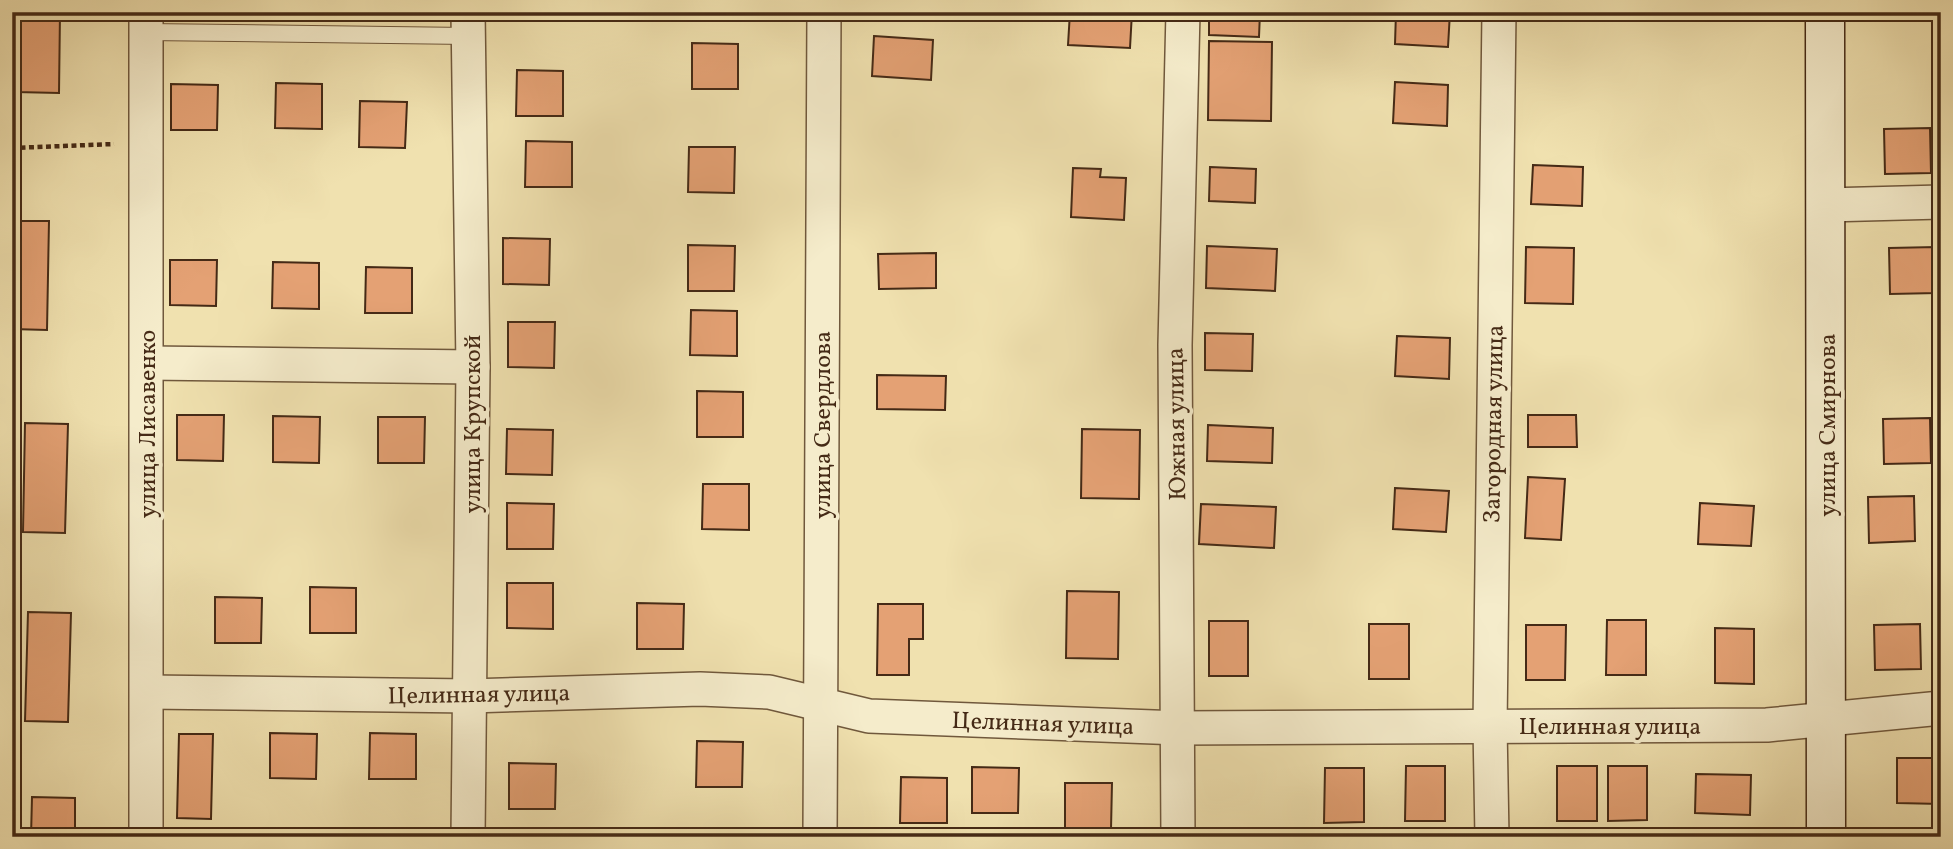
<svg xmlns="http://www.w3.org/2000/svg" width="1953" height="849" font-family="Vollkorn,serif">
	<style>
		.building { fill: #e4a174; stroke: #452a16; stroke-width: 2 }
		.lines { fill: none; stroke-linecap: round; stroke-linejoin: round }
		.lane-casing { stroke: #70583c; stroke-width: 18 }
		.street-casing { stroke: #70583c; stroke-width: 36 }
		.secondary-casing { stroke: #452a16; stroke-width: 41 }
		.path { stroke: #452a16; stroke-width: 4.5; stroke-dasharray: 5 3.5; stroke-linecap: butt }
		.lane { stroke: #f5eccb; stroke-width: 16 }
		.street { stroke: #f5eccb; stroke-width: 33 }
		.secondary { stroke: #f5eccb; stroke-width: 38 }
		.labels { text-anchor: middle; stroke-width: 7; stroke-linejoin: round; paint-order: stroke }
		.street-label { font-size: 24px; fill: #452a16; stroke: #f5eccb }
	</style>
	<rect width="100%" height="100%" fill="#f0e1af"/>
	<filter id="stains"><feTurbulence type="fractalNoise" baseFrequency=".00286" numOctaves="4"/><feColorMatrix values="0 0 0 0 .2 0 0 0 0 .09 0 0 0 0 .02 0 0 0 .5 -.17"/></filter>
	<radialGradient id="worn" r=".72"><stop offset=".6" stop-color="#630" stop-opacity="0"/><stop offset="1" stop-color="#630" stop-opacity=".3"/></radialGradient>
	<g class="building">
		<polygon points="17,12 60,12 59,93 16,92"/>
		<polygon points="1070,12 1132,12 1130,48 1068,45"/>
		<polygon points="1209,12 1260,12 1259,37 1209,35"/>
		<polygon points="1396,12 1450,12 1448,47 1395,44"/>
		<polygon points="874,36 933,40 931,80 872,76"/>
		<polygon points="1209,41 1272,42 1271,121 1208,120"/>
		<polygon points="692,43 738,44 738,89 692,89"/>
		<polygon points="517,70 563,71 563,116 516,116"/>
		<polygon points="1395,82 1448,85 1447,126 1393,123"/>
		<polygon points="276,83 322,84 322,129 275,128"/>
		<polygon points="171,84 218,85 217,130 171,130"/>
		<polygon points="360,101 407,102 405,148 359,147"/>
		<polygon points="1930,128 1931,173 1885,174 1884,129"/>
		<polygon points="526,141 572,142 572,187 525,187"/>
		<polygon points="689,147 735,147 734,193 688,192"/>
		<polygon points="1533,165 1583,167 1582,206 1531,204"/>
		<polygon points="1210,167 1256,169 1255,203 1209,201"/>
		<polygon points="1073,168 1101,169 1100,177 1126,178 1124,220 1071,217"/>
		<polygon points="12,221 49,221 47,330 12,329"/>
		<polygon points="503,238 550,239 549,285 503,284"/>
		<polygon points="688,245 735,246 734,291 688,291"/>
		<polygon points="1207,246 1277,249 1275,291 1206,288"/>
		<polygon points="1526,247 1574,248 1573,304 1525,303"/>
		<polygon points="1936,247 1937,293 1890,294 1889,248"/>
		<polygon points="936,253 936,288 879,289 878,254"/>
		<polygon points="170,260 217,260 216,306 170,305"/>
		<polygon points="273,262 319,263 319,309 272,308"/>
		<polygon points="366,267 412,268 412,313 365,313"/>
		<polygon points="691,310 737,311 737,356 690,355"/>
		<polygon points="508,322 555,322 554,368 508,367"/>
		<polygon points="1205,333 1253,334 1252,371 1205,370"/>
		<polygon points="1397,336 1450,338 1449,379 1395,376"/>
		<polygon points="877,375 946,376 945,410 877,409"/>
		<polygon points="697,391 743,392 743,437 697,437"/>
		<polygon points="177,415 224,415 223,461 177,460"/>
		<polygon points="1528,415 1576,415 1577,447 1528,447"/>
		<polygon points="273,416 320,417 319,463 273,462"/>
		<polygon points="378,417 425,417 424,463 378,463"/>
		<polygon points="1930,418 1931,463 1884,464 1883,419"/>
		<polygon points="25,423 68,424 65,533 23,532"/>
		<polygon points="1208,425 1273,428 1272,463 1207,461"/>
		<polygon points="507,429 553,430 552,475 506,474"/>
		<polygon points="1082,429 1140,430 1139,499 1081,498"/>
		<polygon points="1528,477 1565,479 1561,540 1525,538"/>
		<polygon points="703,484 749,484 749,530 702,529"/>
		<polygon points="1395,488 1449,491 1446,532 1393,529"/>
		<polygon points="1914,496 1915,541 1869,543 1868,497"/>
		<polygon points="507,503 554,504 553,549 507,549"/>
		<polygon points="1700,503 1754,506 1751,546 1698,544"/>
		<polygon points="1201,504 1276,507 1274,548 1199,544"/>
		<polygon points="507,583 553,583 553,629 507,628"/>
		<polygon points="310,587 356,588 356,633 310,633"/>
		<polygon points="1067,591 1119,592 1118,659 1066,658"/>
		<polygon points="215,597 262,598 261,643 215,643"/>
		<polygon points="637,603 684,604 683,649 637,649"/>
		<polygon points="878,604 923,604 923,639 909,639 909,675 877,675"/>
		<polygon points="28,612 71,613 68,722 25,721"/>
		<polygon points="1607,620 1646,620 1646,675 1606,675"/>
		<rect x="1209" y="621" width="39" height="55"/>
		<rect x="1369" y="624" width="40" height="55"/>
		<polygon points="1920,624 1921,669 1875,670 1874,625"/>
		<polygon points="1526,625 1566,625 1565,680 1526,680"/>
		<polygon points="1715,628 1754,629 1754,684 1715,683"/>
		<polygon points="270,733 317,734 316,779 270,778"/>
		<polygon points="370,733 416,734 416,779 369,779"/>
		<polygon points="179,734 213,734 211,819 177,818"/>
		<polygon points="697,741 743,742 742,787 696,787"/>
		<polygon points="1897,758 1941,758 1941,804 1897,803"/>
		<polygon points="509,763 556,764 555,809 509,809"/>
		<polygon points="1406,766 1445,766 1445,821 1405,821"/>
		<rect x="1557" y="766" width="40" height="55"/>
		<polygon points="1608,766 1647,766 1647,820 1608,821"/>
		<polygon points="972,767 1019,768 1018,813 972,813"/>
		<polygon points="1325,768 1364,768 1364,822 1324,823"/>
		<polygon points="1696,774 1751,775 1750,815 1695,813"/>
		<polygon points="901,777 947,778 947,823 900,823"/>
		<polygon points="1065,783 1112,783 1111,829 1065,828"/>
		<polygon points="32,797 75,798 75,837 31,837"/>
	</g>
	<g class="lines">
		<defs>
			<polyline id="lane" points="146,32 468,36"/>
			<g id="street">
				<polyline points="146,12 146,837"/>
				<polyline points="1826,205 1941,202"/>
				<polyline points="147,363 473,367"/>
				<polyline points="147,692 470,696 700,689 769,692 869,716 1180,728 1767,725 1941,708"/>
				<polyline points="468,837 473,367 468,12"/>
				<polyline points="820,837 824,12"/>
				<polyline points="1178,837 1175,345 1183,12"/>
				<polyline points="1492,837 1490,726 1499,12"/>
			</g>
			<polyline id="secondary" points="1825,12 1826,837"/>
		</defs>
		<use href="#lane" class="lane-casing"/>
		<use href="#street" class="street-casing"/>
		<use href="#secondary" class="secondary-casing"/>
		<polyline class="path" points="12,148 114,144"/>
		<use href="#lane" class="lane"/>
		<use href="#street" class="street"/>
		<use href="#secondary" class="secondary"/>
	</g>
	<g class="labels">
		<g class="street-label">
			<text transform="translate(147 424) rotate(-90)" y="8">улица Лисавенко</text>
			<text transform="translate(472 424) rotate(-90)" y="8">улица Крупской</text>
			<text transform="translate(1176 424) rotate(-91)" y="8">Южная улица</text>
			<text transform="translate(1493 424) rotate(-89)" y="8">Загородная улица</text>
			<text transform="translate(822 425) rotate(-90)" y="8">улица Свердлова</text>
			<text transform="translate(1827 425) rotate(-90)" y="8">улица Смирнова</text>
			<text transform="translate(479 694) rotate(-1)" y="8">Целинная улица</text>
			<text transform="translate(1043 723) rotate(2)" y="8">Целинная улица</text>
			<text x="1610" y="734">Целинная улица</text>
		</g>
	</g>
	<rect width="1953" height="849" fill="none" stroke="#f0e1af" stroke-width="42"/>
	<rect x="14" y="14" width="1925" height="821" fill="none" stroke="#452a16" stroke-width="3.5"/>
	<rect x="21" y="21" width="1911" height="807" fill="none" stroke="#452a16" stroke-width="2"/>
	<rect width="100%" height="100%" filter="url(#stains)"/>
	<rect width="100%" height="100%" fill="url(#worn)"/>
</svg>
